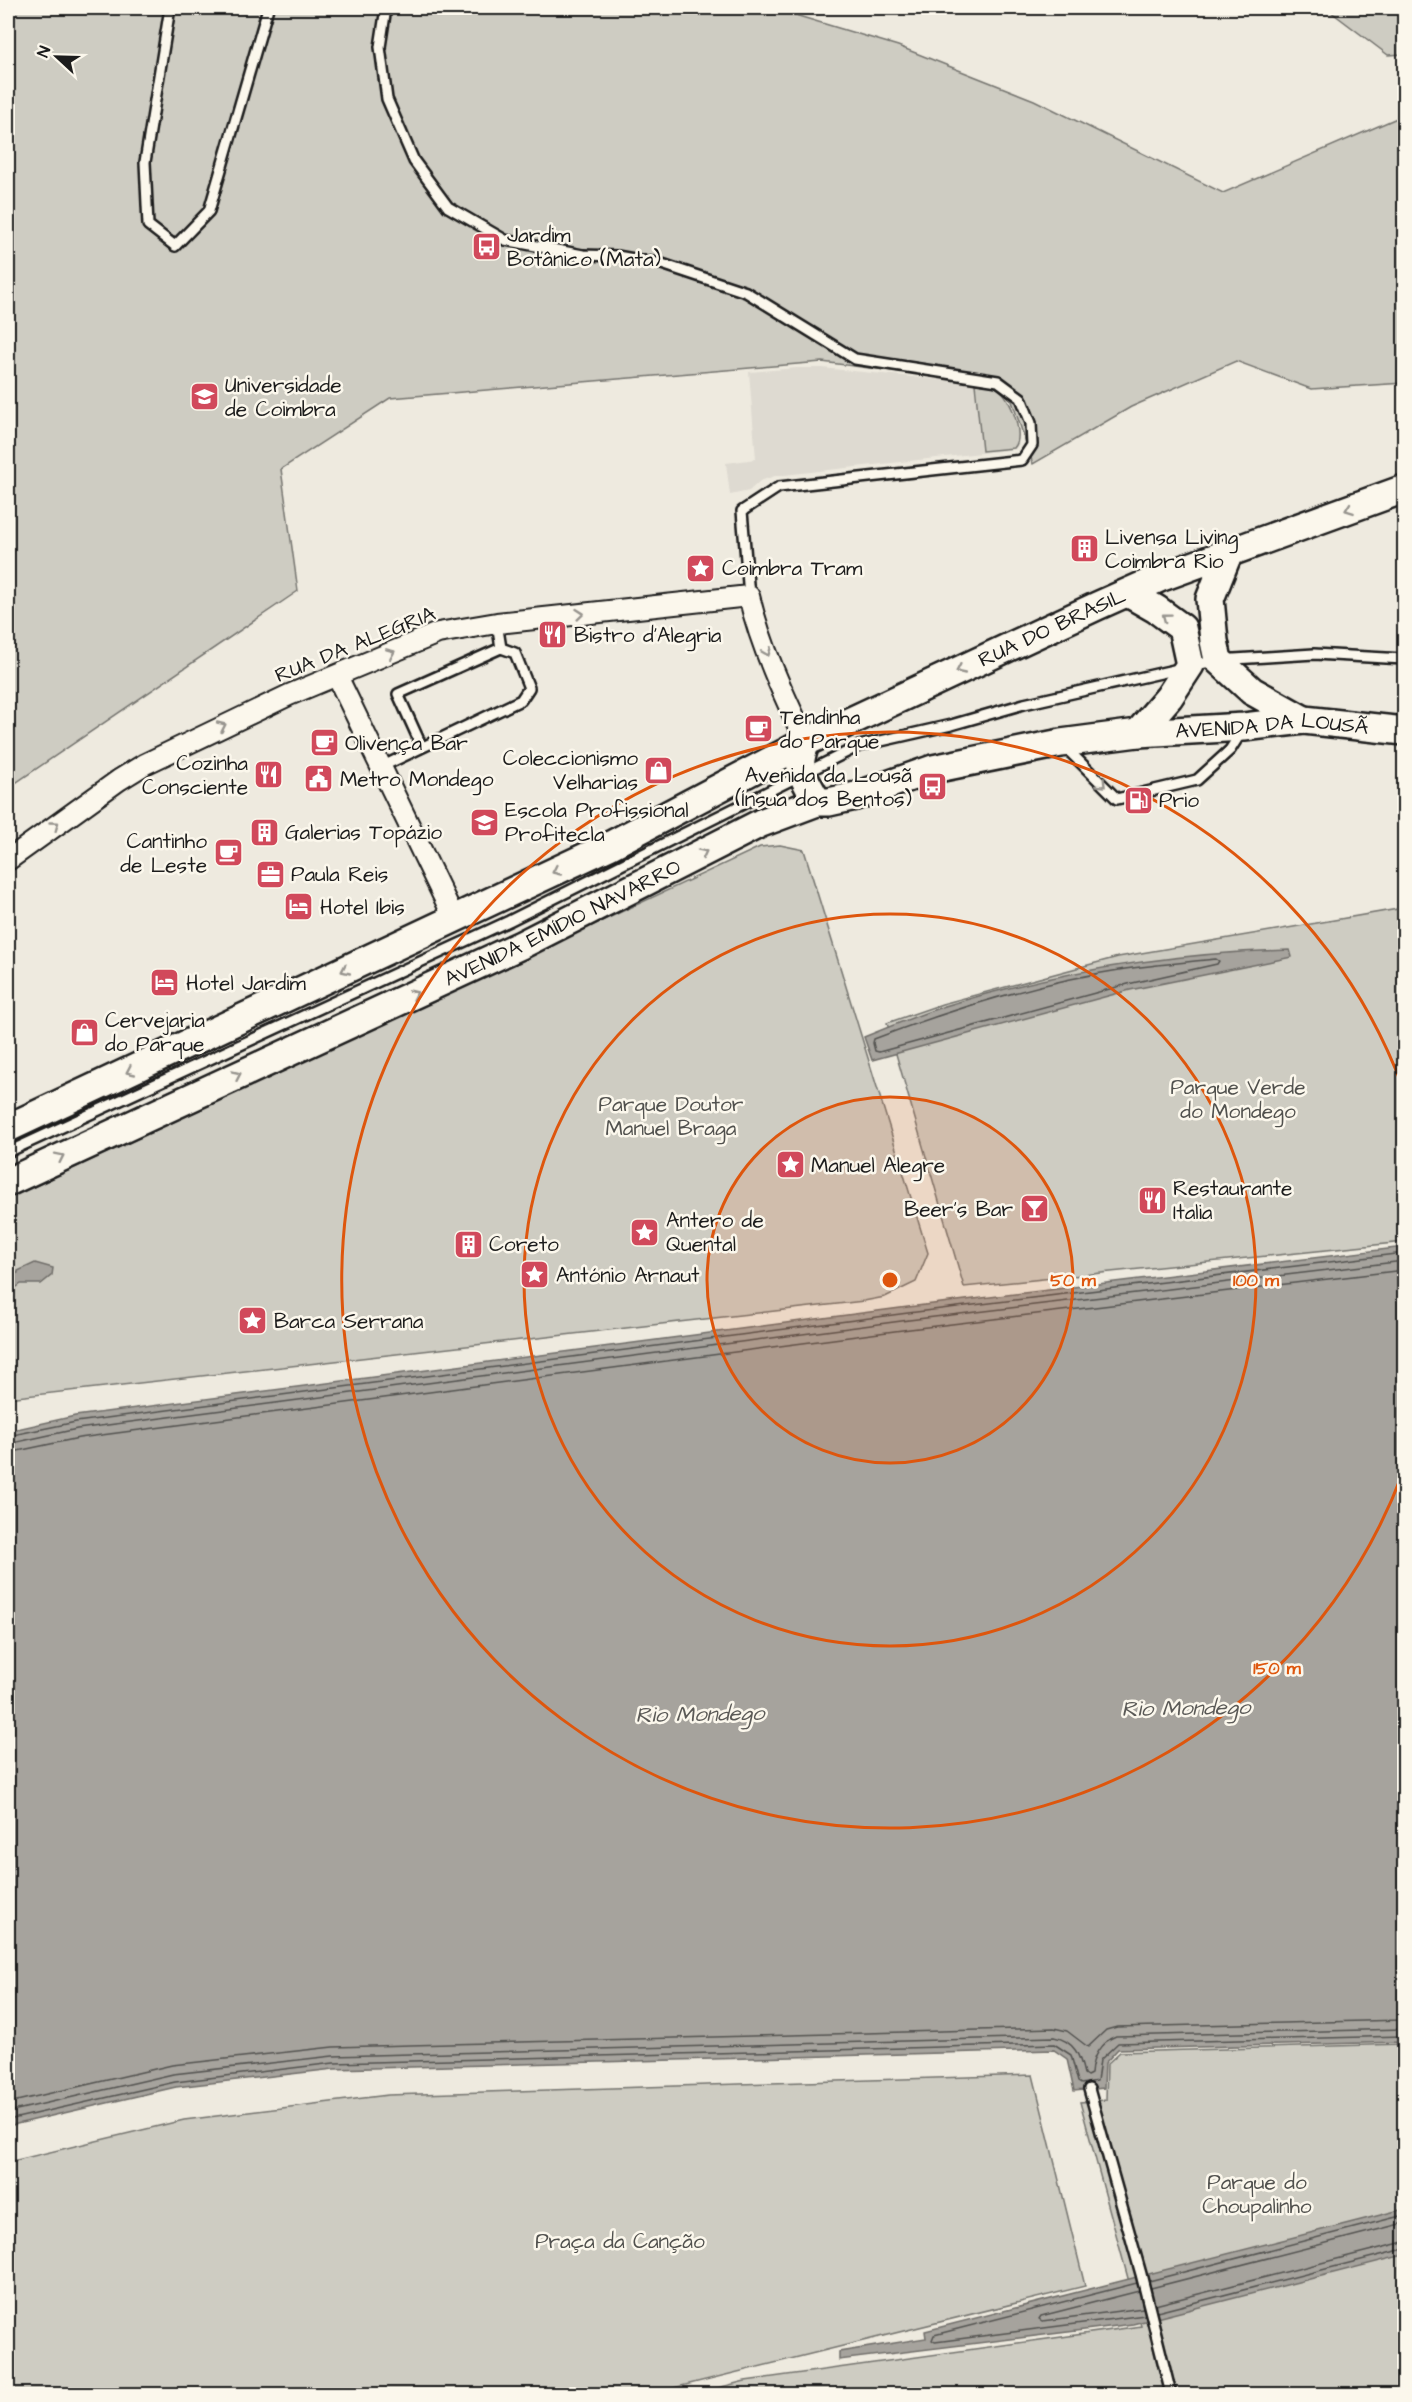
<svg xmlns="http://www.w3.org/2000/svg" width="1412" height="2402" font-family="'Architects Daughter',sans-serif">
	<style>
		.built { fill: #dedad1 }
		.green { fill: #ceccc2; stroke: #75746f; stroke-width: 1.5 }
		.water { fill: #a6a39d; stroke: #6f6d69; stroke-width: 1.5 }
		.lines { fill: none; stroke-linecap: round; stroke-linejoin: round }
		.shore { stroke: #535250; stroke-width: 1.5 }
		.service-casing { stroke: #1c1c1c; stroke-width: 14 }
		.minor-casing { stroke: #1c1c1c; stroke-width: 24 }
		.secondary-casing { stroke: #1c1c1c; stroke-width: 32 }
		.service { stroke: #fbf7ec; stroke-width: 9 }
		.minor { stroke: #fbf7ec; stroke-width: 20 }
		.secondary { stroke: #fbf7ec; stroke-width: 27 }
		.oneway { stroke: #97948e }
		.ring { fill: none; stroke: #de560d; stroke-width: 3 }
		.labels { text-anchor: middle; stroke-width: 5; stroke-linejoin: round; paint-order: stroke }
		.poi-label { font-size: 21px; fill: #1c1c1c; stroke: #fbf7ec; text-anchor: start }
		.street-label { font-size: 21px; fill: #1c1c1c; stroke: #fbf7ec }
		.park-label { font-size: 21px; fill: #51514e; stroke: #fbf7ec }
		.water-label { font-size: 22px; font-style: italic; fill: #5a5956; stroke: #fbf7ec }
		.centre { fill: #de560d; stroke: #fbf7ec; stroke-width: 3 }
		.ring-label { font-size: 18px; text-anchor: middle; font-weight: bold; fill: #de560d; stroke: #fbf7ec; stroke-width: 5; stroke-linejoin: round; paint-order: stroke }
	</style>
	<rect width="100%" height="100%" fill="#eeeadf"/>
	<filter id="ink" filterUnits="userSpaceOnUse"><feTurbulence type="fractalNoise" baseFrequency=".0167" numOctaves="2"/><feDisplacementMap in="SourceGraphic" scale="12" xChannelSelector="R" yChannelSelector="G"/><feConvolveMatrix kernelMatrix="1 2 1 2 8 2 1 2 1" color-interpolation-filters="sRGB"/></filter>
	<g filter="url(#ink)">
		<polygon class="built" points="797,368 822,368 995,385 1011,402 1017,423 1019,444 1015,449 1008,450 775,476 760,481 749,491 730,495 726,463 756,459 749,372"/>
		<g class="green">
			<polygon points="9,8 772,8 898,46 1034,100 1223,193 1404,115 1404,383 1311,389 1236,361 1131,407 1033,464 1012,401 996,384 822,362 390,398 281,469 298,591 8,788 8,270 13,222"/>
			<polygon points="1326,8 1404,8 1404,54 1388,55"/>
			<path d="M975,384C983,385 993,384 999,389C1011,398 1025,436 1014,448L982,451Z"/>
			<polygon points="780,845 804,850 928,1253 916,1282 885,1297 864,1301 8,1398 8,1199 760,847"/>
			<polygon points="1404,908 1404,1242 964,1287 887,1023 942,1004 1118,957"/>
			<polygon points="1404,2044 1404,2394 694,2394 745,2381 1141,2326 1080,2102 1106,2100 1107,2064 1120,2052"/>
			<polygon points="1033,2075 1085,2286 649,2394 8,2394 8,2162 184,2120 388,2095"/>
		</g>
		<g class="water">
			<path d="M1290,950L1292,957L1130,990L872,1060L864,1037C891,1026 918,1015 945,1006C1057,971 1173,953 1290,950Z"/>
			<polygon points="1404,1247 1404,2042 1118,2049 1105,2063 1104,2088 1074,2091 1067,2059 1054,2050 334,2069 176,2087 8,2126 8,1431 75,1416 908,1307"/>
			<polygon points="35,1263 53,1268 52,1275 41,1284 21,1284 17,1287 10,1284 9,1276 13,1273 18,1273 18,1271"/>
			<polygon points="1404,2209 1404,2255 1133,2324 839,2360 839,2352 926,2338 925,2331"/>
		</g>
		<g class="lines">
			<g class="shore">
				<path d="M1216,959L1219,961L1217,964L1128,984L879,1052L875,1051L873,1043L874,1039C955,1008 1039,982 1125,969C1155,965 1186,962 1216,959Z"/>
				<polyline points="8,1436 76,1422 908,1313 1404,1253"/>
				<polyline points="8,1444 77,1429 909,1320 1404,1261"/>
				<polyline points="8,1453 79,1438 910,1329 1404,1270"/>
				<polyline points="8,2103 172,2065 333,2047 1054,2028 1067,2031 1088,2047 1106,2030 1117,2027 1404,2020"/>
				<path d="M8,2112L173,2074L333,2056L1054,2037C1075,2041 1080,2056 1084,2074L1087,2076L1091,2074C1092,2057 1100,2042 1116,2036L1404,2029"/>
				<polyline points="8,2120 175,2082 334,2063 1054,2044 1071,2055 1078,2082 1081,2084 1097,2081 1100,2060 1118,2043 1404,2036"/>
				<polyline points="1149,2281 1404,2215"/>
				<polyline points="1137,2283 934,2335 932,2340 935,2342 1145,2315"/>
				<polyline points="1151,2288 1404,2223"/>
				<polyline points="1139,2291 1041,2316 1039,2319 1042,2321 1143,2308"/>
				<polyline points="1155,2305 1404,2242"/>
				<polyline points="1157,2312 1404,2249"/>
			</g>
			<defs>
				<g id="service">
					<polyline points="170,8 145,162 148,225 175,246 209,211 268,8"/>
					<polyline points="386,8 380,47 387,99 414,161 448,207 505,240 583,255 617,256 662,264 746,292 855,359 998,381 1021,398 1031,423 1032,445 1022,460 779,487 742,511 749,596"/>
					<polyline points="497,623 501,648"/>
					<polyline points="1065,747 1117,799 1197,780 1230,750 1242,731"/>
					<polyline points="381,767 521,700 529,688 515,653 501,648 398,694 422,747"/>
					<polyline points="8,1152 509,921 859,746 951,725 1024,704 1218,660 1314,654 1404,659"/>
					<polyline points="1089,2089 1141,2274 1171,2394"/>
				</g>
				<g id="minor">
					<polyline points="337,676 454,918"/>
					<path d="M8,860L119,780L145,764L289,695L438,633L497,623L749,596C761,647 784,696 806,742"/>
				</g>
				<g id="secondary">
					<polyline points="1228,554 1210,599 1214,641 1218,660 1252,691 1304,720"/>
					<polyline points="1128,593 1156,609 1182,628 1190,665 1169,697 1138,733"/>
					<path d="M806,742C794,772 804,775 817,802"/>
					<path id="s1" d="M8,1128L609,846L806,742L1097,606L1162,577L1404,489"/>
					<path id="s2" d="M8,1182L521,945L761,823L817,802H829L856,796L933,769L1061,743L1138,733L1244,727L1304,720L1404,731"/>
				</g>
			</defs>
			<use href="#service" class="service-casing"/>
			<use href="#minor" class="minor-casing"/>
			<use href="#secondary" class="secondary-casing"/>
			<use href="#service" class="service"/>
			<use href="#minor" class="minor"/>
			<use href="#secondary" class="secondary"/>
		</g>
		<defs><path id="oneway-chevron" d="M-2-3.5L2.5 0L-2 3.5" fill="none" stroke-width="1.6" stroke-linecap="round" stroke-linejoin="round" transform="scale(1.5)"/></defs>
		<g class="oneway">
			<use href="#oneway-chevron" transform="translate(1349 509) rotate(160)"/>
			<use href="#oneway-chevron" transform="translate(580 614) rotate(-6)"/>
			<use href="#oneway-chevron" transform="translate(1166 617) rotate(-143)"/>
			<use href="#oneway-chevron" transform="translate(767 652) rotate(68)"/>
			<use href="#oneway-chevron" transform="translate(391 653) rotate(-23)"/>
			<use href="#oneway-chevron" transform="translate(960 670) rotate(155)"/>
			<use href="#oneway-chevron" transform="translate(222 726) rotate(-25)"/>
			<use href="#oneway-chevron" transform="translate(1102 784) rotate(45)"/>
			<use href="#oneway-chevron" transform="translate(55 825) rotate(-36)"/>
			<use href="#oneway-chevron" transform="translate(703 853) rotate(-27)"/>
			<use href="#oneway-chevron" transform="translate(556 871) rotate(155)"/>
			<use href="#oneway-chevron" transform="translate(345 970) rotate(155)"/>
			<use href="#oneway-chevron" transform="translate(414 994) rotate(-25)"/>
			<use href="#oneway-chevron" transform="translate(130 1071) rotate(155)"/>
			<use href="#oneway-chevron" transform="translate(237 1075) rotate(-25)"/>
			<use href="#oneway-chevron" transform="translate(60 1157) rotate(-26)"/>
		</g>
	</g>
	<circle cx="890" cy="1280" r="183" fill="#de560d" fill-opacity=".12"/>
	<g class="ring">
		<circle cx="890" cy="1280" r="183"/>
		<circle cx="890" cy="1280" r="366"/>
		<path d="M1403 1472A548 548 0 1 1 1403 1088"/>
	</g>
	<defs>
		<symbol id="bus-square" viewBox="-11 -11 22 22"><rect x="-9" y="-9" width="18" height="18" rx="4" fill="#d1495b" stroke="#fbf7ec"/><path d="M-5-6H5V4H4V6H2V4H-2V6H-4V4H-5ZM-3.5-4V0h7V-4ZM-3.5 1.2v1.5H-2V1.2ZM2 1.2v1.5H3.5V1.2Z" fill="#fff"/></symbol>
		<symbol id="university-square" viewBox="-11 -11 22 22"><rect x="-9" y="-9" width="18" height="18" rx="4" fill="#d1495b" stroke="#fbf7ec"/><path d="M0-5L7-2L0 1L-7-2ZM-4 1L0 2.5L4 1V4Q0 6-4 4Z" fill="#fff"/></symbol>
		<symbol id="building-square" viewBox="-11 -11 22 22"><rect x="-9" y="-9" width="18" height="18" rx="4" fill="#d1495b" stroke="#fbf7ec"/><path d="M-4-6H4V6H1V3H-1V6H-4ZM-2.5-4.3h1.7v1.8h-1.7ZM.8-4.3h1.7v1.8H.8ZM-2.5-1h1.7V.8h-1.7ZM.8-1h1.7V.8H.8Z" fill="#fff"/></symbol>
		<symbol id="sight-square" viewBox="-11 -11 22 22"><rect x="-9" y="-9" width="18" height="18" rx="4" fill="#d1495b" stroke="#fbf7ec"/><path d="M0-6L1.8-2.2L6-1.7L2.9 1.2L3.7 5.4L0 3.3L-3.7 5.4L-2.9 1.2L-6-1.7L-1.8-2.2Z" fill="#fff"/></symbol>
		<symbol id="restaurant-square" viewBox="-11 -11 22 22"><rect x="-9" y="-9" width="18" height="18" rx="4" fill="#d1495b" stroke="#fbf7ec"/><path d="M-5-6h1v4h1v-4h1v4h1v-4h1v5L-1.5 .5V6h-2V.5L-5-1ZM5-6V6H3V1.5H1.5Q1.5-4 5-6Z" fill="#fff"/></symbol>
		<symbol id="cafe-square" viewBox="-11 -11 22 22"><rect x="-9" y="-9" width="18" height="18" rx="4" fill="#d1495b" stroke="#fbf7ec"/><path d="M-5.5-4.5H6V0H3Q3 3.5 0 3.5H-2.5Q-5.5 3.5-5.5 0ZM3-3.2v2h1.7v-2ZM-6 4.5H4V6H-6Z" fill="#fff"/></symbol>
		<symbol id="shop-square" viewBox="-11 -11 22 22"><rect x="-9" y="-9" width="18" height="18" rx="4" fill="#d1495b" stroke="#fbf7ec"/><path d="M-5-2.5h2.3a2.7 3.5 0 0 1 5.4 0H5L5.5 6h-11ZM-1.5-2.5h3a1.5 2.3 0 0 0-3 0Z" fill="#fff"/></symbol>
		<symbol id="civic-square" viewBox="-11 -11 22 22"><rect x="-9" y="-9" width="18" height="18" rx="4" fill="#d1495b" stroke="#fbf7ec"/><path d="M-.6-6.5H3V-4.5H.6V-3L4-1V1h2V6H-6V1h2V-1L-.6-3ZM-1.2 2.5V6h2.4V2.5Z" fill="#fff"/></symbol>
		<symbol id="fuel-square" viewBox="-11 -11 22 22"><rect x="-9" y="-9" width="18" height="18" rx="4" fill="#d1495b" stroke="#fbf7ec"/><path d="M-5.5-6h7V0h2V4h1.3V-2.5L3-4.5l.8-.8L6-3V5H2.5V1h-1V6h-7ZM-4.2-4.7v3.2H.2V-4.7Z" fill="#fff"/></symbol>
		<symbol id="school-square" viewBox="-11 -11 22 22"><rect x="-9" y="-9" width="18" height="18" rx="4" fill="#d1495b" stroke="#fbf7ec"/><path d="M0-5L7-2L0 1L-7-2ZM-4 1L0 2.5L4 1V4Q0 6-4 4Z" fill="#fff"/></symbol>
		<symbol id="office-square" viewBox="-11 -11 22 22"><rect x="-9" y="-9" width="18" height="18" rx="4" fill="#d1495b" stroke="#fbf7ec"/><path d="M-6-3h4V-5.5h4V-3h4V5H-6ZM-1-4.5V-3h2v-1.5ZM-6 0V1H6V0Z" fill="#fff"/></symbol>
		<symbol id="hotel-square" viewBox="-11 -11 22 22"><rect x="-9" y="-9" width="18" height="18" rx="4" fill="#d1495b" stroke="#fbf7ec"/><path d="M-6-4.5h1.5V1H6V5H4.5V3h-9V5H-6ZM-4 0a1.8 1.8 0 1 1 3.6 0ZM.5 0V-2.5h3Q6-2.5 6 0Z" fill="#fff"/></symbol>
		<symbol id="bar-square" viewBox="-11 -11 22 22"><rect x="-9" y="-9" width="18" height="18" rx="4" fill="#d1495b" stroke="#fbf7ec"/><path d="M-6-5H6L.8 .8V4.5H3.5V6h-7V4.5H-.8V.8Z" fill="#fff"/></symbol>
	</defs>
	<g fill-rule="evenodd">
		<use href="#bus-square" x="470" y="230" width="33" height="33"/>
		<use href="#university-square" x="188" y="380" width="33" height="33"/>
		<use href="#building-square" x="1068" y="532" width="33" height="33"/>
		<use href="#sight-square" x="684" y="552" width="33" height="33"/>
		<use href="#restaurant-square" x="536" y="618" width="33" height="33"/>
		<use href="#cafe-square" x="742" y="712" width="33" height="33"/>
		<use href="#cafe-square" x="308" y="726" width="33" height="33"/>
		<use href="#shop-square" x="642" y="754" width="33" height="33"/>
		<use href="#restaurant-square" x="252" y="758" width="33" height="33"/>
		<use href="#civic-square" x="302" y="762" width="33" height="33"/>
		<use href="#bus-square" x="916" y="770" width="33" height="33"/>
		<use href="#fuel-square" x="1122" y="784" width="33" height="33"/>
		<use href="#school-square" x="468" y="806" width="33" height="33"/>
		<use href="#building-square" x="248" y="816" width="33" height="33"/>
		<use href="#cafe-square" x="212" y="836" width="33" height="33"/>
		<use href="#office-square" x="254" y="858" width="33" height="33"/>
		<use href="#hotel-square" x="282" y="890" width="33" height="33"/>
		<use href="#hotel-square" x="148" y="966" width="33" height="33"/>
		<use href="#shop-square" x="68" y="1016" width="33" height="33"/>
		<use href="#sight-square" x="774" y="1148" width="33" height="33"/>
		<use href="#restaurant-square" x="1136" y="1184" width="33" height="33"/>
		<use href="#bar-square" x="1018" y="1192" width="33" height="33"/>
		<use href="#sight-square" x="628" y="1216" width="33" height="33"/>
		<use href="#building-square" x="452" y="1228" width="33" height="33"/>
		<use href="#sight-square" x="518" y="1258" width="33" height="33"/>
		<use href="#sight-square" x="236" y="1304" width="33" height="33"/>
	</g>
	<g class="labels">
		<g class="poi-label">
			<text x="507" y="242">Jardim<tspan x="507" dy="24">Botânico (Mata)</tspan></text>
			<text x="225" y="392">Universidade<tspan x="225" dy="24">de Coimbra</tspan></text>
			<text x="1105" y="544">Livensa Living<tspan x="1105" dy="24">Coimbra Rio</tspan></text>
			<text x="722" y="575">Coimbra Tram</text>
			<text x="574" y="642">Bistro d'Alegria</text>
			<text x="780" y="724">Tendinha<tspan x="780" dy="24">do Parque</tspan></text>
			<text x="345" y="750">Olivença Bar</text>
			<text x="638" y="765" text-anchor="end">Coleccionismo<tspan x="638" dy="24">Velharias</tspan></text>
			<text x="248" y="770" text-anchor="end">Cozinha<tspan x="248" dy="24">Consciente</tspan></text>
			<text x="912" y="782" text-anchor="end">Avenida da Lousã<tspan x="912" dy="24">(Ínsua dos Bentos)</tspan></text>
			<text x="340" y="786">Metro Mondego</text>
			<text x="1159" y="807">Prio</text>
			<text x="505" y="817">Escola Profissional<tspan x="505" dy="24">Profitecla</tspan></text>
			<text x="285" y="839">Galerias Topázio</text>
			<text x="207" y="848" text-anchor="end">Cantinho<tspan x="207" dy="24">de Leste</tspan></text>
			<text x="291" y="881">Paula Reis</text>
			<text x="320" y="914">Hotel Ibis</text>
			<text x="186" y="990">Hotel Jardim</text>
			<text x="105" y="1027">Cervejaria<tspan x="105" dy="24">do Parque</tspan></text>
			<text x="811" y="1172">Manuel Alegre</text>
			<text x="1173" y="1195">Restaurante<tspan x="1173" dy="24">Italia</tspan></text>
			<text x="1013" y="1216" text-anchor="end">Beer's Bar</text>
			<text x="666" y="1227">Antero de<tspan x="666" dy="24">Quental</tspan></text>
			<text x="489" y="1251">Coreto</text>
			<text x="556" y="1282">António Arnaut</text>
			<text x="274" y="1328">Barca Serrana</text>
		</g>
		<g class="street-label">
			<text dy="7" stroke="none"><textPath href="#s1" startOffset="1158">RUA DO BRASIL</textPath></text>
			<text transform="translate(355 644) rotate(-22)" y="7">RUA DA ALEGRIA</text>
			<text dy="7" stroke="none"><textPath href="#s2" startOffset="1358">AVENIDA DA LOUSÃ</textPath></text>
			<text dy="7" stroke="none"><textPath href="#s2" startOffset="612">AVENIDA EMÍDIO NAVARRO</textPath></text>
		</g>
		<g class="park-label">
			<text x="1238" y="1094">Parque Verde<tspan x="1238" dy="24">do Mondego</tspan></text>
			<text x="671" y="1111">Parque Doutor<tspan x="671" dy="24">Manuel Braga</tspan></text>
			<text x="1257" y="2189">Parque do<tspan x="1257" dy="24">Choupalinho</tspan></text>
			<text x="620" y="2248">Praça da Canção</text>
		</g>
		<g class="water-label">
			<text transform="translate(1186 1707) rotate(-1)" y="8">Rio Mondego</text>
			<text transform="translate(700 1713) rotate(-1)" y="8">Rio Mondego</text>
		</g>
	</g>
	<circle cx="890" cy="1280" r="9" class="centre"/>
	<g class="ring-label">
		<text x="1073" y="1286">50 m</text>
		<text x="1256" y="1286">100 m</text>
		<text x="1277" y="1674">150 m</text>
	</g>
	<rect width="1412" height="2402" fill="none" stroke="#fbf7ec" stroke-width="30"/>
	<rect x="15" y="15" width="1382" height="2372" fill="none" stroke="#1c1c1c" stroke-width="2" filter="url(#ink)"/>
	<g transform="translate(57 57) rotate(292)" stroke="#fbf7ec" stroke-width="4.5" paint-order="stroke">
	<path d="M0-4.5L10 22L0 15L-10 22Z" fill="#1c1c1c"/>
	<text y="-9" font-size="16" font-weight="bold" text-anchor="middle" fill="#1c1c1c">N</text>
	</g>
</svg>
